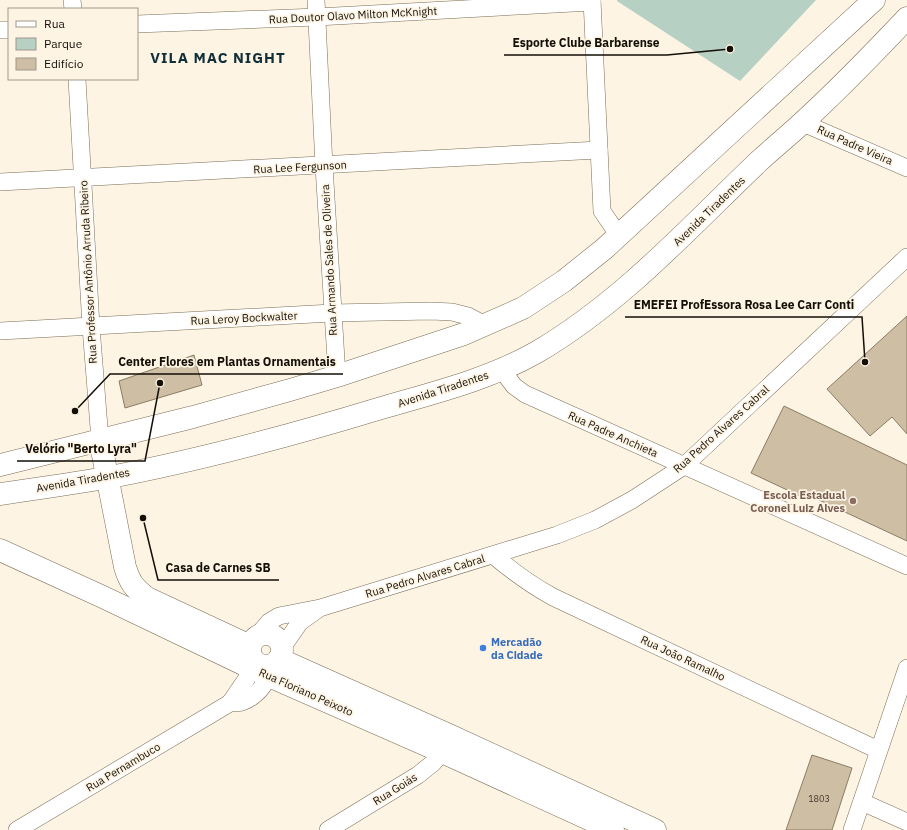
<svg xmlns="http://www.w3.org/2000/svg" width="907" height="830" font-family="'IBM Plex Sans',sans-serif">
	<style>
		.green { fill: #b6d0c3 }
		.building { fill: #cebea4; stroke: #8b7c64 }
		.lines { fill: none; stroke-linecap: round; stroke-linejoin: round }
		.minor-casing { stroke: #7c6d56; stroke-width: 18 }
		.major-casing { stroke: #7c6d56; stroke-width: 23 }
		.minor { stroke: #fff; stroke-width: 17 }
		.major { stroke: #fff; stroke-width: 22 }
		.education-dot { fill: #8d6e63; stroke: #fdf4e4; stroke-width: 1.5 }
		.shop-dot { fill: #3f7fe0; stroke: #fdf4e4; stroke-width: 1.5 }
		.labels { text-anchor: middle; stroke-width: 3.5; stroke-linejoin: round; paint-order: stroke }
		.number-label { font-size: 9px; fill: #423a2e }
		.street-label { font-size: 11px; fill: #130e06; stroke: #fdf4e4 }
		.education-label { font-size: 11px; font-weight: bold; fill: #785e54; stroke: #fdf4e4; text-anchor: end }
		.shop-label { font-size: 11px; font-weight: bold; fill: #366cbe; stroke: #fdf4e4; text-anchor: start }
		.district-label { font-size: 15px; font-weight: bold; letter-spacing: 1px; fill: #112f39; stroke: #fdf4e4 }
		.leader { fill: none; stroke: #130e06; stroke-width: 1.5 }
		.callout-dot { fill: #130e06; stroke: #fdf4e4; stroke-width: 1.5 }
		.callout-label { font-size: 12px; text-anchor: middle; font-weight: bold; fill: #130e06; stroke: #fdf4e4; stroke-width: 3.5; stroke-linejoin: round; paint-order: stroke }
	</style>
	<rect width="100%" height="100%" fill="#fdf4e4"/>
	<polygon class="green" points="617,0 816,0 740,81 617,1"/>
	<g class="building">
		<polygon points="907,316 907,434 892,417 870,436 827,389"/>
		<polygon points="194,355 202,385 125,408 119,381"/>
		<polygon points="784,406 907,465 907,541 802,492 800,496 751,473"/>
		<polygon points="812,755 852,768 832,830 786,830"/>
	</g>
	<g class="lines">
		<defs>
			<g id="minor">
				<polyline points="72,0 73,9"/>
				<polyline points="316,0 324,166 337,376"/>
				<polyline points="592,0 602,211 619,236"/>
				<polyline points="137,24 317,17 592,2"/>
				<polyline points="0,30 9,30"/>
				<polyline points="77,79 91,327 100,440"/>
				<polyline points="803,123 907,168"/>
				<polyline points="0,182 599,150"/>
				<polyline points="0,331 332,313 431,311 452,312 468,316 485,325"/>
				<polyline points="502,370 514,386 525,394 907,566"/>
				<path d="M493,555C512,571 531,585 553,597L878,750"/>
				<polyline points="257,636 269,622 279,616 320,608 557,535 595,520 632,500 684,466 907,257"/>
				<polyline points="282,648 300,622 317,610"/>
				<polyline points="230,703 247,678 250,655"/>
				<polyline points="862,802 907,822"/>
				<path d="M17,830L230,703C234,703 239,703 242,702C259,696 267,681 274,666"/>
				<polyline points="328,830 418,775 433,763 442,752 446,742"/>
				<polyline points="852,830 907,668"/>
			</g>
			<g id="major">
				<path d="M100,440L125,567C130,583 134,588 147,598L250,646"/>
				<polyline points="0,465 193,417 290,390 337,376 464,334 523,308 564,281 604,249 874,0"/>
				<path d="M0,494C35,489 70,484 105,478C196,461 289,436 378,409C432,393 488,380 537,352C622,302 688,229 758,162C772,149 787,137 802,123C838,90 873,54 907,18"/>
				<polyline points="0,550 103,597 262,673 442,752 613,830"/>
				<circle cx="266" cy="650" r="16"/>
				<polyline points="279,659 449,735 655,830"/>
			</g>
		</defs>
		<use href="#minor" class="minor-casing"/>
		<use href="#major" class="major-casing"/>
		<use href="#minor" class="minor"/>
		<use href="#major" class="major"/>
	</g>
	<circle class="education-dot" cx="853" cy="501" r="4"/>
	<circle class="shop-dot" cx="483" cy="648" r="4"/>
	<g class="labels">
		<g class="number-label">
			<text x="819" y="802">1803</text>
		</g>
		<g class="street-label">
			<text transform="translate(353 15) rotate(-3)" y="4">Rua Doutor Olavo Milton McKnight</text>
			<text transform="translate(855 145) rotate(24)" y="4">Rua Padre Vieira</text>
			<text transform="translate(300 167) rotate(-3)" y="4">Rua Lee Fergunson</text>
			<text transform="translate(709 211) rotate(-44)" y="4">Avenida Tiradentes</text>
			<text transform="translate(329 260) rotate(-93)" y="4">Rua Armando Sales de Oliveira</text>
			<text transform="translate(88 272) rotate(-93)" y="4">Rua Professor Antônio Arruda Ribeiro</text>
			<text transform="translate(244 318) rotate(-3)" y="4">Rua Leroy Bockwalter</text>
			<text transform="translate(443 389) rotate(-18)" y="4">Avenida Tiradentes</text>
			<text transform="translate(721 429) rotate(-42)" y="4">Rua Pedro Alvares Cabral</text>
			<text transform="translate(613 434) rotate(24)" y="4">Rua Padre Anchieta</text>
			<text transform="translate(83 480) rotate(-10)" y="4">Avenida Tiradentes</text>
			<text transform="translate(425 576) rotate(-17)" y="4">Rua Pedro Alvares Cabral</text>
			<text transform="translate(683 658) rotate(25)" y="4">Rua João Ramalho</text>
			<text transform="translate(306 692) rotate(24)" y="4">Rua Floriano Peixoto</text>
			<text transform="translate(123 767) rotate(-31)" y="4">Rua Pernambuco</text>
			<text transform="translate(395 789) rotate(-32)" y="4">Rua Goiás</text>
		</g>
		<g class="education-label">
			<text x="845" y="499">Escola Estadual<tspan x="845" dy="13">Coronel Luiz Alves</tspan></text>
		</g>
		<g class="shop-label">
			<text x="491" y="646">Mercadão<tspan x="491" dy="13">da Cidade</tspan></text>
		</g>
		<g class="district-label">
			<text x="218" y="63">VILA MAC NIGHT</text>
		</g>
	</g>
	<path class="leader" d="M730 49L667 55H504M865 362L862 317H625M75 411L110 374H343M160 383L145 461H17M143 518L158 580H279"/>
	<g class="callout-dot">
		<circle cx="730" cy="49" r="4"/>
		<circle cx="865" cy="362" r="4"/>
		<circle cx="75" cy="411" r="4"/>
		<circle cx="160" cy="383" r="4"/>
		<circle cx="143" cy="518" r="4"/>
	</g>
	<g class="callout-label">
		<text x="586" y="47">Esporte Clube Barbarense</text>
		<text x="744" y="309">EMEFEI ProfEssora Rosa Lee Carr Conti</text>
		<text x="227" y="366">Center Flores em Plantas Ornamentais</text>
		<text x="81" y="453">Velório "Berto Lyra"</text>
		<text x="218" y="572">Casa de Carnes SB</text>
	</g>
	<rect x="8" y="8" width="130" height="72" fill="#fdf4e4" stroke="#9f988b"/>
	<rect x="16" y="21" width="20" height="6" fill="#ffffff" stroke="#9f988b"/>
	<text x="44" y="28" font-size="12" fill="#130e06">Rua</text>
	<rect x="16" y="38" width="20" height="12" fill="#b6d0c3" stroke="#9f988b"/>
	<text x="44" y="48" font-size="12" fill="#130e06">Parque</text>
	<rect x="16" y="58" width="20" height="12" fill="#cebea4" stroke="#9f988b"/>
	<text x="44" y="68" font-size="12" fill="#130e06">Edifício</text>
</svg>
